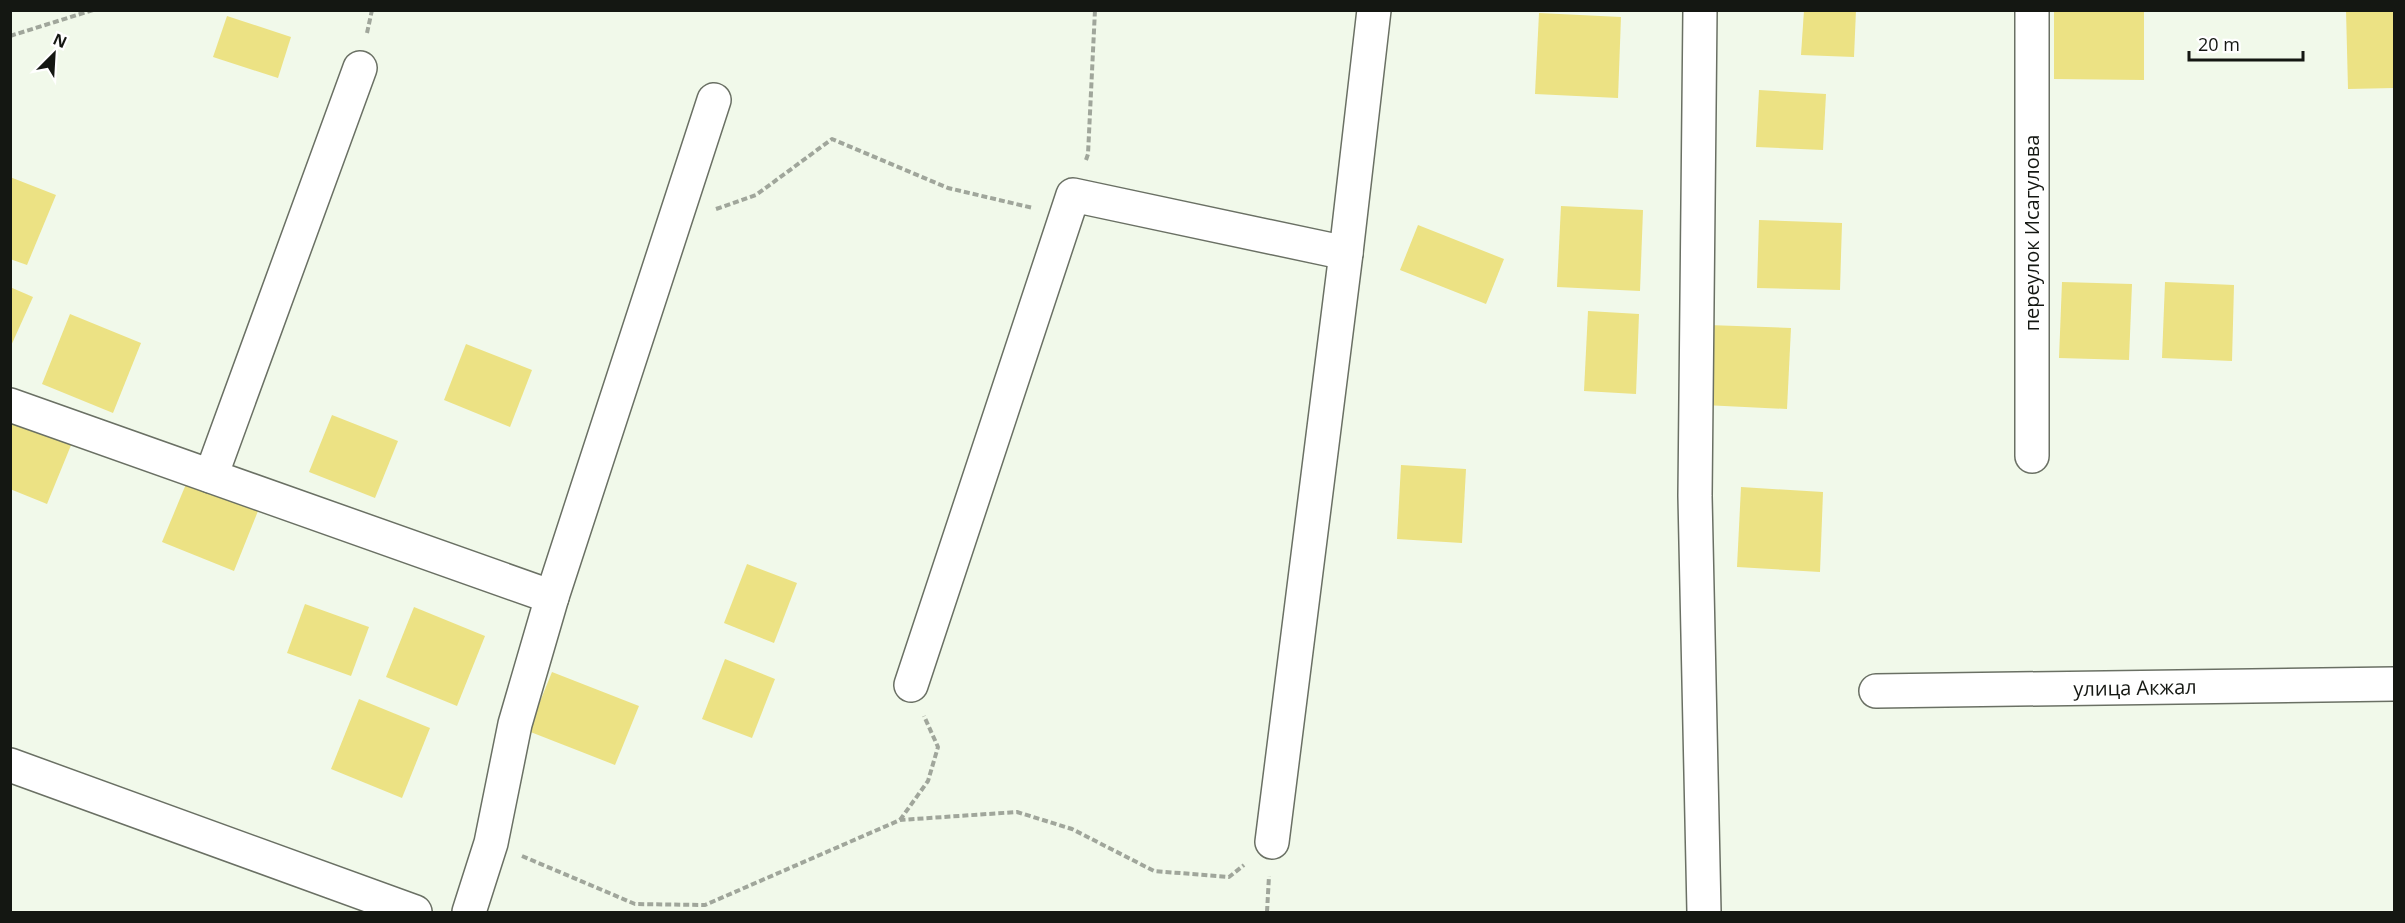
<svg xmlns="http://www.w3.org/2000/svg" width="2405" height="923" font-family="'Open Sans',sans-serif">
	<style>
		.building { fill: #ece284 }
		.lines { fill: none; stroke-linecap: round; stroke-linejoin: round }
		.minor-casing { stroke: #6a7064; stroke-width: 36 }
		.path { stroke: #a0a69b; stroke-width: 4; stroke-dasharray: 6 3; stroke-linecap: butt }
		.minor { stroke: #fff; stroke-width: 33 }
		.labels { text-anchor: middle; stroke-width: 4.5; stroke-linejoin: round; paint-order: stroke }
		.street-label { font-size: 20px; fill: #141712; stroke: #fff }
	</style>
	<rect width="100%" height="100%" fill="#f1f9ea"/>
	<g class="building">
		<polygon points="1804,10 1856,10 1854,57 1801,55"/>
		<polygon points="2054,10 2144,10 2144,80 2054,79"/>
		<polygon points="2346,10 2394,10 2394,88 2348,89"/>
		<polygon points="1539,13 1621,17 1618,98 1535,94"/>
		<polygon points="227,16 291,37 278,78 213,57"/>
		<polygon points="1759,90 1826,94 1823,150 1756,147"/>
		<polygon points="10,177 56,195 27,265 10,259"/>
		<polygon points="1561,206 1643,210 1640,291 1557,287"/>
		<polygon points="1759,220 1842,223 1840,290 1757,288"/>
		<polygon points="1418,225 1504,259 1486,304 1400,270"/>
		<polygon points="2062,282 2132,284 2129,360 2059,358"/>
		<polygon points="2165,282 2234,285 2232,361 2162,358"/>
		<polygon points="10,287 33,297 10,348"/>
		<polygon points="1588,311 1639,314 1636,394 1584,391"/>
		<polygon points="70,314 141,343 113,413 42,384"/>
		<polygon points="1708,325 1791,328 1787,409 1704,405"/>
		<polygon points="466,344 532,370 510,427 444,400"/>
		<polygon points="10,407 76,433 47,504 10,489"/>
		<polygon points="332,415 398,441 375,498 309,472"/>
		<polygon points="1401,465 1466,469 1462,543 1397,539"/>
		<polygon points="191,472 262,501 234,571 162,542"/>
		<polygon points="1741,487 1823,492 1820,572 1737,567"/>
		<polygon points="747,564 797,583 774,643 724,623"/>
		<polygon points="305,604 369,627 351,676 287,653"/>
		<polygon points="414,607 485,636 457,706 386,677"/>
		<polygon points="725,659 775,679 752,738 702,719"/>
		<polygon points="552,672 639,706 615,765 528,731"/>
		<polygon points="359,699 430,728 402,798 331,769"/>
	</g>
	<g class="lines">
		<defs>
			<g id="minor">
				<polyline points="1700,10 1695,496 1704,912"/>
				<polyline points="10,405 552,597"/>
				<polyline points="2032,456 2032,10"/>
				<polyline points="211,476 360,68"/>
				<polyline points="911,685 1073,195 1346,253"/>
				<polyline points="1876,691 2394,684"/>
				<polyline points="10,765 415,912"/>
				<polyline points="1272,842 1346,253 1374,10"/>
				<polyline points="469,912 491,843 515,724 552,597 714,100"/>
			</g>
		</defs>
		<use href="#minor" class="minor-casing"/>
		<g class="path">
			<polyline points="367,33 372,10"/>
			<polyline points="10,36 93,10"/>
			<polyline points="1086,160 1088,154 1095,10"/>
			<polyline points="716,209 756,195 832,139 948,188 1033,208"/>
			<polyline points="900,820 928,781 938,747 924,716"/>
			<polyline points="522,856 635,904 705,905 900,820 1017,812 1072,829 1154,871 1229,877 1244,865"/>
			<polyline points="1267,912 1269,876"/>
		</g>
		<use href="#minor" class="minor"/>
	</g>
	<g class="labels">
		<g class="street-label">
			<text transform="translate(2032 233) rotate(-90)" y="7">переулок Исагулова</text>
			<text transform="translate(2135 688) rotate(-1)" y="7">улица Акжал</text>
		</g>
	</g>
	<rect width="2405" height="923" fill="none" stroke="#141712" stroke-width="24"/>
	<g transform="translate(54 54) rotate(24)" stroke="#ffffff" stroke-width="4.5" paint-order="stroke">
	<path d="M0-4.5L10 22L0 15L-10 22Z" fill="#141712"/>
	<text y="-9" font-size="16" font-weight="bold" text-anchor="middle" fill="#141712">N</text>
	</g>
	<path d="M2189 51v9h114v-9" fill="none" stroke="#141712" stroke-width="3"/>
	<text x="2198" y="51" font-size="18" fill="#141712" stroke="#ffffff" stroke-width="4.5" paint-order="stroke">20 m</text>
</svg>
